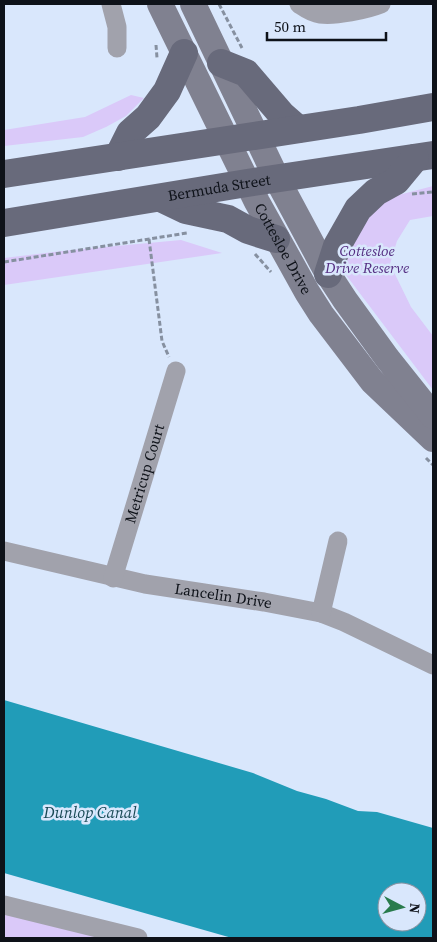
<svg xmlns="http://www.w3.org/2000/svg" width="437" height="942" font-family="'Source Serif 4',serif">
	<style>
		.green { fill: #dac9f9 }
		.water { fill: #219cb8; fill-rule: evenodd }
		.lines { fill: none; stroke-linecap: round; stroke-linejoin: round }
		.path { stroke: #8690a0; stroke-width: 3; stroke-dasharray: 5 2.5; stroke-linecap: butt }
		.street { stroke: #a1a2ac; stroke-width: 19 }
		.secondary { stroke: #808190; stroke-width: 26 }
		.primary { stroke: #686a7b; stroke-width: 28 }
		.labels { text-anchor: middle; stroke-width: 5; stroke-linejoin: round; paint-order: stroke }
		.street-label { font-size: 15px; fill: #0e1219; stroke: #d9e7fc }
		.park-label { font-size: 15px; font-style: italic; fill: #542d82; stroke: #d9e7fc }
		.water-label { font-size: 16px; font-style: italic; fill: #184955; stroke: #d9e7fc }
	</style>
	<rect width="100%" height="100%" fill="#d9e7fc"/>
	<g class="green">
		<polygon points="131,95 144,98 126,116 106,127 83,137 4,146 4,130 85,117"/>
		<polygon points="433,186 433,216 410,220 397,241 390,264 411,307 433,336 433,390 346,275 343,258 366,214 391,197"/>
		<polygon points="181,240 222,253 4,285 4,258 62,251"/>
		<polygon points="4,914 105,938 4,938"/>
	</g>
	<path class="water" d="M4,700L253,773L297,791L326,799L358,811L377,812L433,828V938H232L4,873ZM387,892H417V922H387Z"/>
	<g class="lines">
		<g class="path">
			<polyline points="219,4 242,48"/>
			<polyline points="156,45 157,58"/>
			<polyline points="412,194 433,192"/>
			<polyline points="149,239 162,341 169,357"/>
			<polyline points="255,254 271,272"/>
			<polyline points="4,262 187,233"/>
			<polyline points="426,458 433,465"/>
		</g>
		<g class="street">
			<polyline points="111,4 117,27 117,48"/>
			<path d="M299,4C305,8 311,13 320,14C336,16 366,10 381,4"/>
			<path id="s1" d="M4,551L145,584L264,602L321,613L344,622L433,665"/>
			<path id="s2" d="M113,578L176,371"/>
			<polyline points="321,613 338,541"/>
			<polyline points="4,905 138,938"/>
		</g>
		<g class="secondary">
			<path id="s3" d="M160,4L257,202L307,292L321,314L372,381L433,439"/>
			<polyline points="193,4 277,179 328,274 345,300 387,358 433,416"/>
		</g>
		<g class="primary">
			<polyline points="221,63 246,73 282,115 298,129"/>
			<polyline points="118,157 130,133 148,117 167,91 184,53"/>
			<polyline points="4,174 359,120 433,107"/>
			<polyline points="163,199 186,210 228,219 248,230 276,239"/>
			<path id="s4" d="M4,223L247,183L433,155"/>
			<polyline points="328,274 337,246 358,209 376,192 396,181 415,158"/>
		</g>
	</g>
	<g class="labels">
		<g class="street-label">
			<text dy="5" stroke="none"><textPath href="#s4" startOffset="218">Bermuda Street</textPath></text>
			<text dy="5" stroke="none"><textPath href="#s3" startOffset="274">Cottesloe Drive</textPath></text>
			<text dy="5" stroke="none"><textPath href="#s2" startOffset="109">Metricup Court</textPath></text>
			<text dy="5" stroke="none"><textPath href="#s1" startOffset="224">Lancelin Drive</textPath></text>
		</g>
		<g class="park-label">
			<text x="367" y="256">Cottesloe<tspan x="367" dy="17">Drive Reserve</tspan></text>
		</g>
		<g class="water-label">
			<text x="90" y="818">Dunlop Canal</text>
		</g>
	</g>
	<rect width="437" height="942" fill="none" stroke="#0e1219" stroke-width="10"/>
	<g transform="translate(402 907) rotate(96)"><circle r="24" fill="#d9e7fc" stroke="#8892a1"/>
	<path d="M0-4L9 19L0 12L-9 19Z" fill="#297b4c"/>
	<text y="-8" font-size="14" font-weight="bold" text-anchor="middle" fill="#0e1219">N</text>
	</g>
	<path d="M267 32v8h119v-8" fill="none" stroke="#0e1219" stroke-width="2.5"/>
	<text x="274" y="32" font-size="15" fill="#0e1219" stroke="#d9e7fc" stroke-width="4" paint-order="stroke">50 m</text>
</svg>
